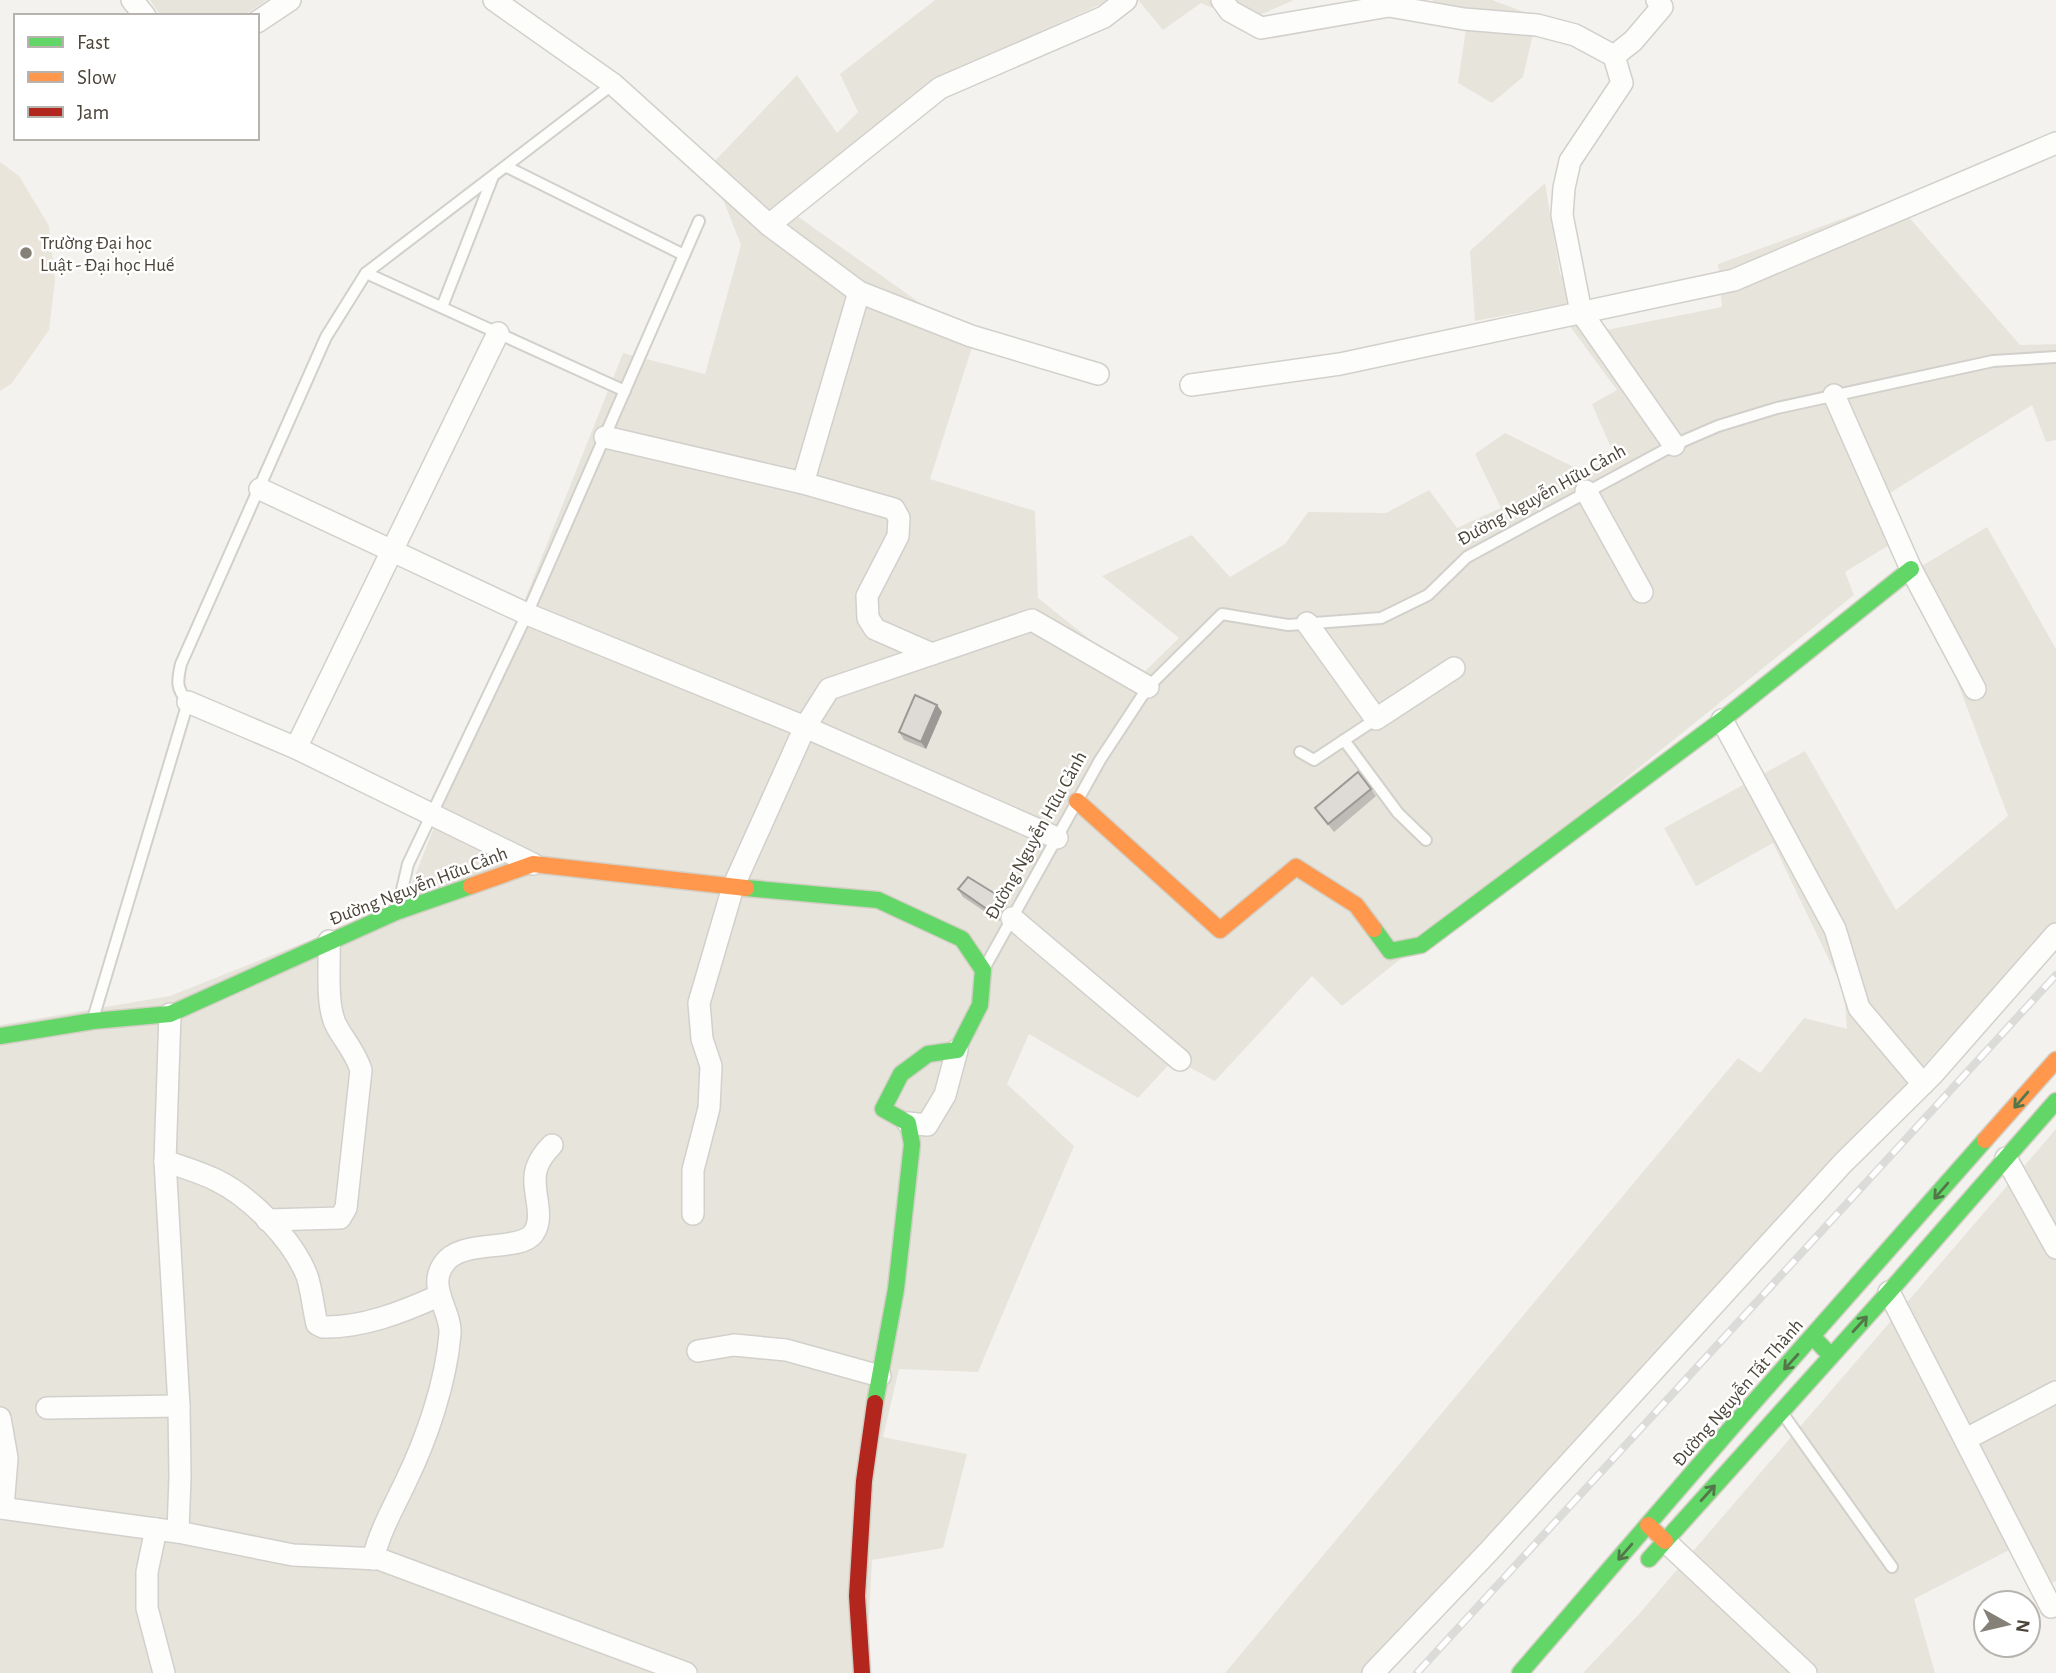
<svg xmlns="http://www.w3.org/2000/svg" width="2056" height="1673" font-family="'Alegreya Sans',sans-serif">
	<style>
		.residential { fill: #e7e4dc }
		.education { fill: #eae5da }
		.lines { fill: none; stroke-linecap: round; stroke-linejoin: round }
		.lane-casing { stroke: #d2d0cb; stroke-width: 14 }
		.street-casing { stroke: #d2d0cb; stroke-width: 24 }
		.fast-casing { stroke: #d3cfc5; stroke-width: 19 }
		.slow-casing { stroke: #d3cfc5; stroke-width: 19 }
		.jam-casing { stroke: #d3cfc5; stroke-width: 19 }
		.lane { stroke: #fdfdfc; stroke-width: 10 }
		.street { stroke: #fdfdfc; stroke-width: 21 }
		.fast { stroke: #63d668; stroke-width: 16 }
		.slow { stroke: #ff974d; stroke-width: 16 }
		.jam { stroke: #b3261e; stroke-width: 16 }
		.rail-casing { stroke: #dbdbda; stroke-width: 8 }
		.rail { stroke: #fff; stroke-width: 5; stroke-dasharray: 16; stroke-linecap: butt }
		.wall { fill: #bfbcb8 }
		.shaded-wall { fill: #9b9996 }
		.building { fill: #dedbd6; stroke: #9b9996; stroke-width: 2 }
		.oneway { stroke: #537749 }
		.poi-dot { fill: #868178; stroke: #fff; stroke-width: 2.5 }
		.labels { text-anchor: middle; stroke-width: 5; stroke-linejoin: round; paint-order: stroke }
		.poi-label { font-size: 19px; fill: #4b4439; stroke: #fff; text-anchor: start }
		.street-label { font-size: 19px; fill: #4b4439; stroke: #fff }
	</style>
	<rect width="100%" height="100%" fill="#f4f2ee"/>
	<g class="residential">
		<polygon points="150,0 267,0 243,16 161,16"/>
		<polygon points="935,0 1110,0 991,54 923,96 797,216 974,341 930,479 1035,511 1038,598 1138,678 1179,638 1102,576 1192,535 1230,577 1285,544 1308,512 1386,513 1429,490 1457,528 1501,508 1475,454 1505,433 1582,471 1615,457 1592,404 1617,390 1555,306 1475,321 1470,251 1545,183 1560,274 1606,330 1722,307 1718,264 1894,200 2020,345 2056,344 2056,440 2046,442 2032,405 1872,504 1891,544 1845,572 1854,595 1342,1006 1312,976 1215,1081 1174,1059 1138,1098 1029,1034 1007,1084 1074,1146 978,1372 899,1369 883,1437 967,1454 943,1548 872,1560 866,1673 0,1673 0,1025 170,996 404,903 623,353 705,374 741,245 710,166 797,75 837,133 858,112 840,74"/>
		<polygon points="1138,0 1294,0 1244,22 1201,3 1163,30"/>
		<polygon points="1433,0 1492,0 1537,17 1523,77 1492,103 1458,83 1467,22 1432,18"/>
		<polygon points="1987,527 2056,649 2056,921 1367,1673 1225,1673 1738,1058 1760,1073 1804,1018 1847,1029 1844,991 1773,843 1696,886 1664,828 1805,751 1896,910 2008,816 1915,570"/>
		<polygon points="2056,1129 2056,1581 2038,1588 2019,1545 1914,1599 1935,1673 1583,1673 1639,1614"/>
	</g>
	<polygon class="education" points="0,162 19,176 49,226 55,280 49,330 12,383 0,391"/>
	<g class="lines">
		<defs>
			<g id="lane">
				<polyline points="507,167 684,255"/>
				<polyline points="366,273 625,391"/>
				<polyline points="442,307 492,179"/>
				<polyline points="1344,740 1398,813 1426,840"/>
				<polyline points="1300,752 1314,760 1376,719"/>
				<polyline points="398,907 408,864 527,614 699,221"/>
				<polyline points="985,967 1100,760 1148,687 1222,614 1288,625 1381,618 1428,595 1467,557 1674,445 1718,426 1777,408 1993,361 2056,357"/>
				<path d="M93,1019L188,702C176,689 177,681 181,664L326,337L366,273L613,84"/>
				<polyline points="1783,1414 1892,1567"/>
			</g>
			<g id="street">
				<polyline points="132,0 145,16"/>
				<polyline points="494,0 613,84 769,225 859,292 971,336 1098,374"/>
				<polyline points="1222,0 1230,11 1261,28 1389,6 1464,19 1537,25 1575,35 1614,56 1622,83 1570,161 1564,188 1562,215 1581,312 1674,445"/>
				<polyline points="257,22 290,0"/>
				<polyline points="1614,56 1633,41 1662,7 1657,0"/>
				<polyline points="769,225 940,88 1104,17 1126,0"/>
				<polyline points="1191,385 1340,364 1734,280 2056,143"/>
				<polyline points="1834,395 1911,569 1975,689"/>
				<polyline points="605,437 803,483 894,509 899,518 898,536 867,596 868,618 875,629 932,654"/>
				<polyline points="803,483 859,292"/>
				<polyline points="260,489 527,614 805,727 1057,838"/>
				<polyline points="1586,491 1642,592"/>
				<polyline points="1307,623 1376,719 1454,668"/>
				<polyline points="188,702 296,748 533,864"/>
				<polyline points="1722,720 1835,929 1859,1008 1923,1084"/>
				<polyline points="296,748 498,333"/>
				<polyline points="1012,918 1180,1060"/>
				<polyline points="170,1014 165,1161 179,1406 180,1477 178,1532"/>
				<polyline points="908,1123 927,1125 945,1095 957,1050"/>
				<polyline points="2006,1158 2056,1248"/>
				<path d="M165,1161C182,1167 200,1172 216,1180C251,1197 293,1240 307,1276C312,1291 313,1308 317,1324L323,1327C362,1328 403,1312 438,1296"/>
				<polyline points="693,1214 693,1170 709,1108 711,1066 702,1039 699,1003 733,887 805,727 829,689 1032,620 1148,687"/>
				<path d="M267,1220L340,1218L346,1208L361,1070C354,1049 343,1040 335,1023C326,1002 330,965 329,941"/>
				<polyline points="1889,1292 2051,1607"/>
				<polyline points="698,1351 734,1345 786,1350 880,1376"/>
				<polyline points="47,1408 179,1406"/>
				<polyline points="0,1418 7,1458 3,1508"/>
				<polyline points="1966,1439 2056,1392"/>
				<polyline points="0,1508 178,1532 293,1555 379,1559 686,1673"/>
				<polyline points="156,1529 147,1572 147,1608 164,1673"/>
				<polyline points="1665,1541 1806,1673"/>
				<path d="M373,1559C380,1530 394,1507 406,1481C427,1438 446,1382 450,1334C452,1310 423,1284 448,1259C468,1240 520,1251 533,1234C547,1215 529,1188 537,1167C540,1159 546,1151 552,1145"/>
				<polyline points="1373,1673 1490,1550 1843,1163 1932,1075 2056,934"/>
			</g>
			<g id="fast">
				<polyline points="746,888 878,900 962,939 983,970 980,1005 957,1050 928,1054 901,1074 883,1109 908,1123 912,1144 896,1289 875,1403"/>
				<polyline points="1374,929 1390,951 1421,945 1722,720 1911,569"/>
				<polyline points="0,1036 93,1021 170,1014 396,912 471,886"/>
				<polyline points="1813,1337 1831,1356"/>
				<polyline points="1649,1559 1889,1292 2056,1101"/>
				<polyline points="1520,1673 1731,1428 1985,1140"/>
			</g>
			<g id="slow">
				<polyline points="1077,801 1220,930 1296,867 1356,905 1374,929"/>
				<polyline points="471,886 533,864 746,888"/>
				<polyline points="1985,1140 2056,1060"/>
				<polyline points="1648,1525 1665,1541"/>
			</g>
			<polyline id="jam" points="862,1673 857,1596 864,1481 875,1403"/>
		</defs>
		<use href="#lane" class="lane-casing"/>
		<use href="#street" class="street-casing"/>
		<use href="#fast" class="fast-casing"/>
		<use href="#slow" class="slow-casing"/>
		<use href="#jam" class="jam-casing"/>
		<use href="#lane" class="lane"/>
		<use href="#street" class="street"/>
		<use href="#fast" class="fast"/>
		<use href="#slow" class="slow"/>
		<use href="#jam" class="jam"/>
		<defs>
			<polyline id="rail" points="1417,1673 2056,975"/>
		</defs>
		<use href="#rail" class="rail-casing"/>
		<use href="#rail" class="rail"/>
	</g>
	<g class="wall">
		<polygon points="942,712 926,749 904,740 899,732"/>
		<polygon points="1371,789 1376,796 1334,832 1315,808"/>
		<polygon points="958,889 1002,898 1007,906 1002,910 999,921 963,897"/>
	</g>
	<g class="shaded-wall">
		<polygon points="937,705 942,712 926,749 921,742"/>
		<polygon points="996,903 1002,910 999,921 994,914"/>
	</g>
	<g class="building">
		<polygon points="915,695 937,705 921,742 899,732"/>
		<polygon points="1358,772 1371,789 1328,824 1315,808"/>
		<polygon points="968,877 1002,898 996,903 994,914 958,889"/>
	</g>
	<defs><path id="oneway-shaft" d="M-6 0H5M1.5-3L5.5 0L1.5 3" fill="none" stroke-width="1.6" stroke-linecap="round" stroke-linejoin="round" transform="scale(1.75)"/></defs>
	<g class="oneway">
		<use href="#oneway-shaft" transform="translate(2021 1100) rotate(131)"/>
		<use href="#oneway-shaft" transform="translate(1941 1191) rotate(131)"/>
		<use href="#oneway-shaft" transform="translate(1860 1324) rotate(-48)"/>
		<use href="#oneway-shaft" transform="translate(1791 1362) rotate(132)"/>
		<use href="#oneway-shaft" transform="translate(1708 1493) rotate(-48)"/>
		<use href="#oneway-shaft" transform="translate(1625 1552) rotate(131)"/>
	</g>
	<circle class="poi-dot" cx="26" cy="253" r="7"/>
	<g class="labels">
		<g class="poi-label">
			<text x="40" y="249">Trường Đại học<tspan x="40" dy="22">Luật - Đại học Huế</tspan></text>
		</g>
		<g class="street-label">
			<text transform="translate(1541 494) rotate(-29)" y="7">Đường Nguyễn Hữu Cảnh</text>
			<text transform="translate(1035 835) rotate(-61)" y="7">Đường Nguyễn Hữu Cảnh</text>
			<text transform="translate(418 885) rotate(-21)" y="7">Đường Nguyễn Hữu Cảnh</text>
			<text transform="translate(1737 1392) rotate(-49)" y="7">Đường Nguyễn Tất Thành</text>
		</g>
	</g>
	<rect x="14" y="14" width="245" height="126" fill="#ffffff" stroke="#b7b4b0" stroke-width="2"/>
	<rect x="28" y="37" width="35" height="10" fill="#63d668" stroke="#b7b4b0" stroke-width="2"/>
	<text x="77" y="49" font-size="21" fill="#4b4439">Fast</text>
	<rect x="28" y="72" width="35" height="10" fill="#ff974d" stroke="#b7b4b0" stroke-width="2"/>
	<text x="77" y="84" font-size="21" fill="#4b4439">Slow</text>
	<rect x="28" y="107" width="35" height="10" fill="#b3261e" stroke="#b7b4b0" stroke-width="2"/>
	<text x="77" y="119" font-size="21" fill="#4b4439">Jam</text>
	<g transform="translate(2007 1624) rotate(98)"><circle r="33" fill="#ffffff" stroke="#b7b4b0" stroke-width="2"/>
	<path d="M0-5L12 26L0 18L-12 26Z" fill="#868178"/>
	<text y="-10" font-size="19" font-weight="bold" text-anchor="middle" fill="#4b4439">N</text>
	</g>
</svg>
